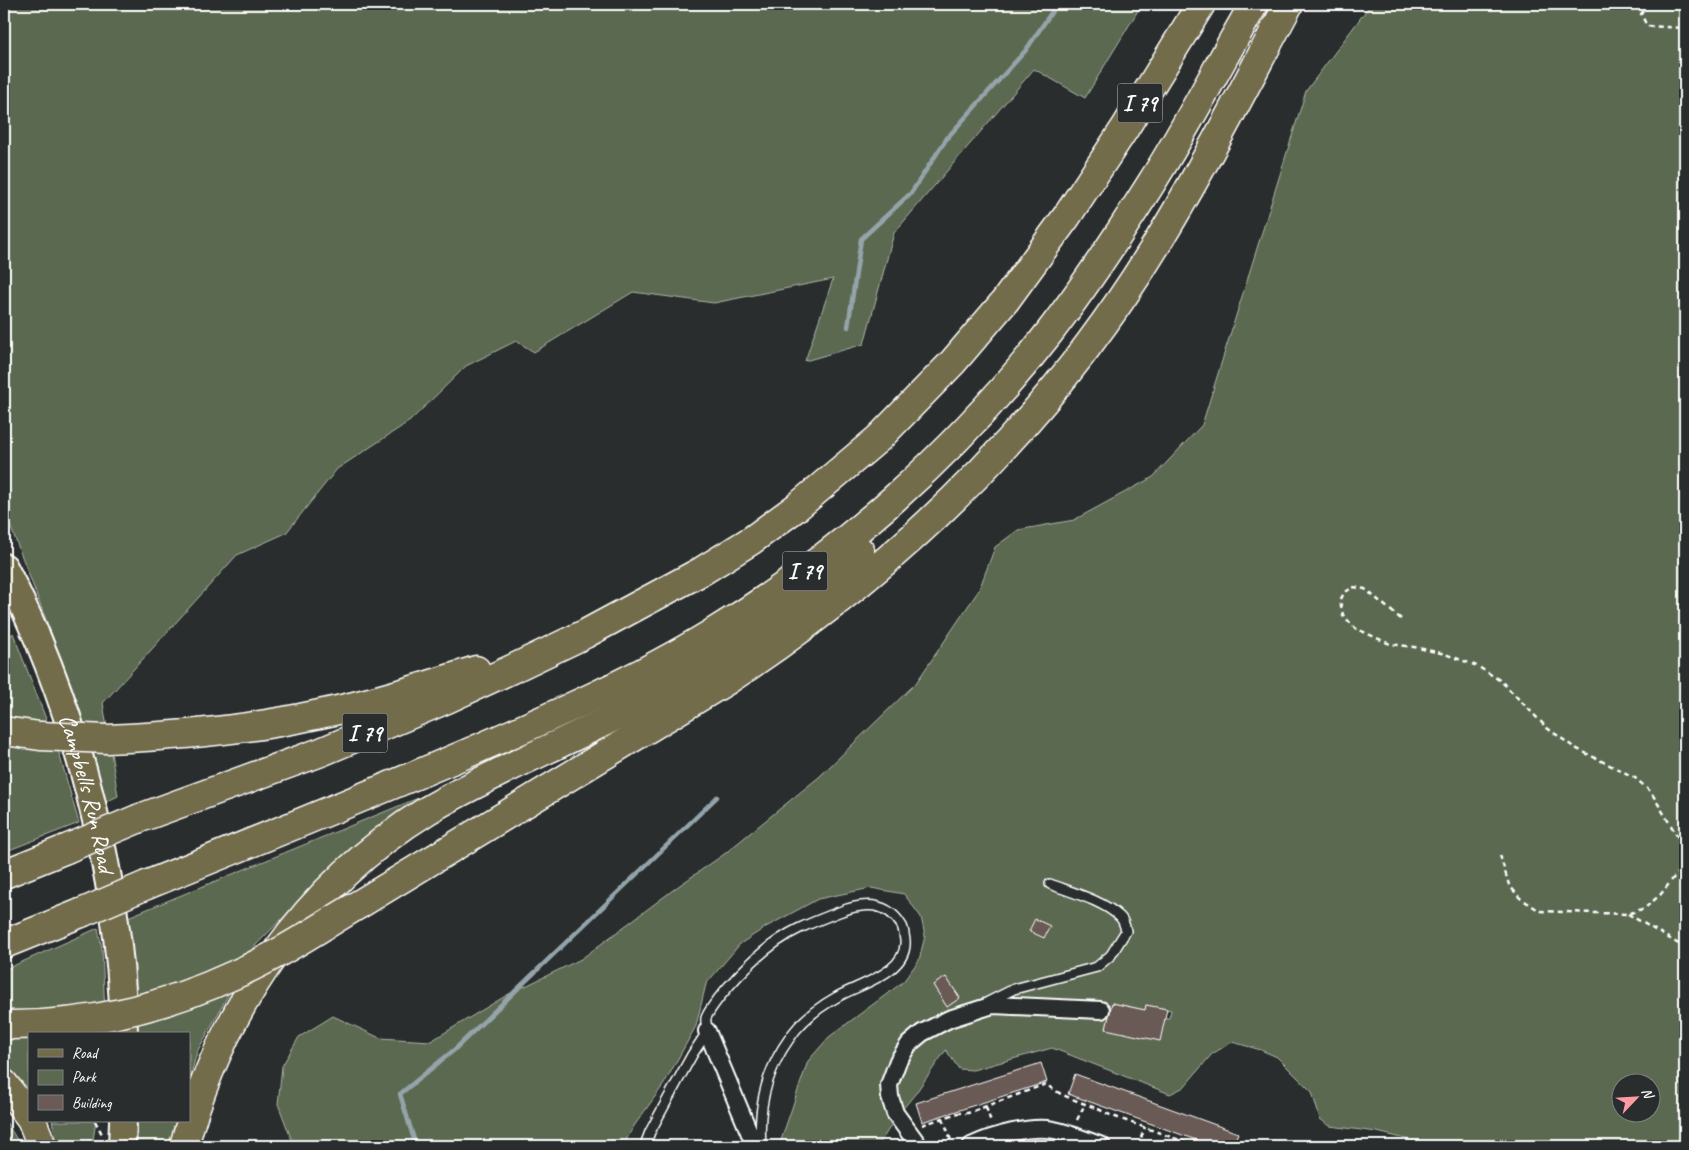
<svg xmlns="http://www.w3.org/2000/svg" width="1689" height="1150" font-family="Caveat,sans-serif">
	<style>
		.green { fill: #5c6951; stroke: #aeb4a8; fill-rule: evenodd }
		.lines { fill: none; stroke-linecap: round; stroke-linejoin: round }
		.stream { stroke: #94a4aa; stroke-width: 4.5 }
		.building { fill: #6b5a55; stroke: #fff }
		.lane-casing { stroke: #fff; stroke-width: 12 }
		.street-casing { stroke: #fff; stroke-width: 20 }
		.primary-casing { stroke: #fff; stroke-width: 30 }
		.highway-casing { stroke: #fff; stroke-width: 31 }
		.path { stroke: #fff; stroke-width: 2.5; stroke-dasharray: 5 4; stroke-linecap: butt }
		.lane { stroke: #2a2d2e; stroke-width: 9 }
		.street { stroke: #2a2d2e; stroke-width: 16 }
		.primary { stroke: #736c4b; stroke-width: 26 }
		.highway { stroke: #736c4b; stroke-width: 28 }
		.highway-bridge-casing { stroke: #fff; stroke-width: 31; stroke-linecap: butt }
		.highway-bridge { stroke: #736c4b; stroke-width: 28 }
		.labels { text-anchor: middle; stroke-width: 4; stroke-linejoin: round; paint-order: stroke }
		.shield { fill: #2a2d2e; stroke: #bfc0c0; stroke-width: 1 }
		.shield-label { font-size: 22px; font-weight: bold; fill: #fff }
		.street-label { font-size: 24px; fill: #fff; stroke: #2a2d2e }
	</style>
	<rect width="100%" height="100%" fill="#2a2d2e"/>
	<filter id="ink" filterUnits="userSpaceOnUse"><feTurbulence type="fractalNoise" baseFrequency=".02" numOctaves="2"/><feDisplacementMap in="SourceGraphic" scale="10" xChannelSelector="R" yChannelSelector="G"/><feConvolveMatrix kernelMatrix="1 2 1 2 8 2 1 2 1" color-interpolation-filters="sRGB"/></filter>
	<g filter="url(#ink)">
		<g class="green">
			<polygon points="4,4 1142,4 1085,98 1034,69 894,233 864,344 805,361 833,279 714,303 633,292 534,352 516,341 466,366 410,421 337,469 286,533 237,555 103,703 118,796 106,802 79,706 8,520 4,514"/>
			<path d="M1371,4H1685V1146H1435L1377,1132L1330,1126L1320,1119L1312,1092L1277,1057L1261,1050L1232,1042L1212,1054L1184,1087L1170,1094L1052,1048L973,1070L959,1069L946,1050L915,1094L897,1116L878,1146H779L808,1061L829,1037L903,982L919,960L925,936L921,917L904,894L871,888L818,899L766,927L740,944L706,984L696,1026L664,1084L634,1126L623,1146H294L278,1104L282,1066L299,1037L333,1016L380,1038L431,1041L507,995L581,959L677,887L723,855L819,777L916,683L979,590L995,547L1018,530L1074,520L1153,477L1202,425L1306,91ZM946,977L960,998L947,1006L933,985ZM1112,1003L1145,1010L1146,1005L1171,1010L1169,1018H1165L1106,1029ZM1622,1082H1652V1112H1622Z"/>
			<polygon points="13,633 59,753 79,823 4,852 4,643"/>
			<polygon points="445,787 352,848 255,946 197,1052 189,1082 189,1034 137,1034 128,917"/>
			<polygon points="98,928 102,949 106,1034 29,1034 29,1089 4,1063 4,970"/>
			<polygon points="4,1119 18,1141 20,1146 4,1146"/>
			<polygon points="52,1121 96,1121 92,1146 58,1146"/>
			<polygon points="137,1121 178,1121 171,1146 137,1146"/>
		</g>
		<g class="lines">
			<g class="stream">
				<polyline points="848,327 861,239 911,193 947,138 1026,50 1057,4"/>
				<polyline points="416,1146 400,1094 454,1050 717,797"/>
			</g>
		</g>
		<g class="building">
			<polygon points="1035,919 1050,926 1044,938 1029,931"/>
			<polygon points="946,977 960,998 947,1007 933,985"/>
			<polygon points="1112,1003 1145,1010 1146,1005 1167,1009 1160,1041 1106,1029"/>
			<polygon points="1041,1063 1047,1082 922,1122 916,1103"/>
			<polygon points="1075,1074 1238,1133 1233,1146 1213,1146 1068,1094"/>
		</g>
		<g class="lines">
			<defs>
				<g id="lane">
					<path d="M988,1002L1014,989L1097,967L1111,955L1126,931C1125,926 1124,921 1120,917C1104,901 1071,892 1050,884"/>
					<path d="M645,1145L650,1132C664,1106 678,1080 692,1055C696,1048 702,1041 706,1033C708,1028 705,1023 706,1018C709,1010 722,994 728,987C748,964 772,941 800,928C813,922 826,917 839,912C864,902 887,901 902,926C904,930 904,935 905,940C908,973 859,984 837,997C819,1007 800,1022 789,1039C766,1071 758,1108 761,1146"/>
				</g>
				<g id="street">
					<polyline points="707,1031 755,1146"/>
					<polyline points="919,1146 895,1113 890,1097 889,1085 898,1061 909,1044 922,1033 949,1019 993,1005 1101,1010"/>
					<path d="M971,1146C993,1136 1030,1125 1054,1130C1070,1133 1087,1141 1102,1146"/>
				</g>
				<g id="primary">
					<path id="s1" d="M4,567C75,703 121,880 124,1034"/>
					<polyline points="122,1146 123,1121"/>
				</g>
				<g id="highway">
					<path d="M107,739C177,736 247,730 315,715C370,704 423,687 476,670"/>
					<polyline points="140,818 321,752 447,699 514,668 585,634 702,571 752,540 797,507 879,438 953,362 1005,301 1067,216 1125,128 1201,4"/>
					<polyline points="4,874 66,849"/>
					<path d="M149,884C256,841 362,798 468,753C550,717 634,681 711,634C840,556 957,452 1049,333C1086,285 1120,233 1152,182C1189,124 1219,63 1254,4"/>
					<path d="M358,905L726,681C904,564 1055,415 1164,232C1209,158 1248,80 1289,4"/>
					<polyline points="4,944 81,913"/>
					<polyline points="4,1084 29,1116"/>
					<polyline points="32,1121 42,1146"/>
					<path d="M184,1146C221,1009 306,885 428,810C494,771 566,743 633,707C714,663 790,611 860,551"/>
				</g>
			</defs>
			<use href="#lane" class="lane-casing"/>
			<use href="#street" class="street-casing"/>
			<use href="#primary" class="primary-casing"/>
			<use href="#highway" class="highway-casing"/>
			<g class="path">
				<polyline points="1649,4 1641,14 1647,26 1685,28"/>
				<polyline points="1401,619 1365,589 1353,587 1344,593 1340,601 1343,615 1355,628 1390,644 1414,647 1445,654 1477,666 1501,681 1547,728 1575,748 1634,777 1651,792 1679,839 1685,858"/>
				<polyline points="1500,855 1509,885 1520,898 1540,911 1564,912 1628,914 1645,908 1661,894 1685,863"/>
				<polyline points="1628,914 1682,946"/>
				<polyline points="986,1107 991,1122"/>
				<polyline points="943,1118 953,1146"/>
				<polyline points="1077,1120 1085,1104"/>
				<polyline points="95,1121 102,1134"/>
				<path d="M922,1125L958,1113H968L1046,1084C1065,1100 1089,1103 1110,1115L1185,1142H1193L1205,1146"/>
				<polyline points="1138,1146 1145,1127"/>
				<polyline points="1173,1146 1176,1139"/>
			</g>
			<use href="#lane" class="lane"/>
			<use href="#street" class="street"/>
			<use href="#primary" class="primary"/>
			<use href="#highway" class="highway"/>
			<defs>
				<g id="highway-bridge">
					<polyline points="4,731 40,736 107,739"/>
					<polyline points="66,849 140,818"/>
					<polyline points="81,913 149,884"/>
					<path d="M4,1025C84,1026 163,1008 236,974C279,955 318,929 358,905"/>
				</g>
			</defs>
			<use href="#highway-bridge" class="highway-bridge-casing"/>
			<use href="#highway-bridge" class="highway-bridge"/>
		</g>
	</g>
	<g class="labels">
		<g class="shield">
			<rect x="1117.5" y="83.5" width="45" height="39" rx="4"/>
			<rect x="782.5" y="551.5" width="45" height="39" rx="4"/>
			<rect x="342.5" y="713.5" width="45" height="39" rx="4"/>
		</g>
		<g class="shield-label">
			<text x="1140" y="111">I 79</text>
			<text x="805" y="579">I 79</text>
			<text x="365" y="741">I 79</text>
		</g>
		<g class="street-label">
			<text dy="8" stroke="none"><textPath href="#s1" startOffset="242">Campbells Run Road</textPath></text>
		</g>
	</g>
	<rect width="1689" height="1150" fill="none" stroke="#2a2d2e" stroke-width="20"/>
	<rect x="10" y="10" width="1669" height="1130" fill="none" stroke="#fff" stroke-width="2" filter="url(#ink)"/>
	<rect x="28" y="1032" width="162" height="90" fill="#2a2d2e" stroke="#7f8182"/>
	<rect x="38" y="1049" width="25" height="8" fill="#736c4b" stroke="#7f8182"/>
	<text x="72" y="1058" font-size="15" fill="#ffffff">Road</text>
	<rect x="38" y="1070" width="25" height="15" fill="#5c6951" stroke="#7f8182"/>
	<text x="72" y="1082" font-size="15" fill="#ffffff">Park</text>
	<rect x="38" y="1095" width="25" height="15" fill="#6b5a55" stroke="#7f8182"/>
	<text x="72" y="1108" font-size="15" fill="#ffffff">Building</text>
	<g transform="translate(1636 1098) rotate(65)"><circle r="24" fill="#2a2d2e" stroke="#7f8182"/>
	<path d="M0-4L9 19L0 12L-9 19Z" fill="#ff9aa2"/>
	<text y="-8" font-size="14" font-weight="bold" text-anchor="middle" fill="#ffffff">N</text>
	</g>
</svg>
